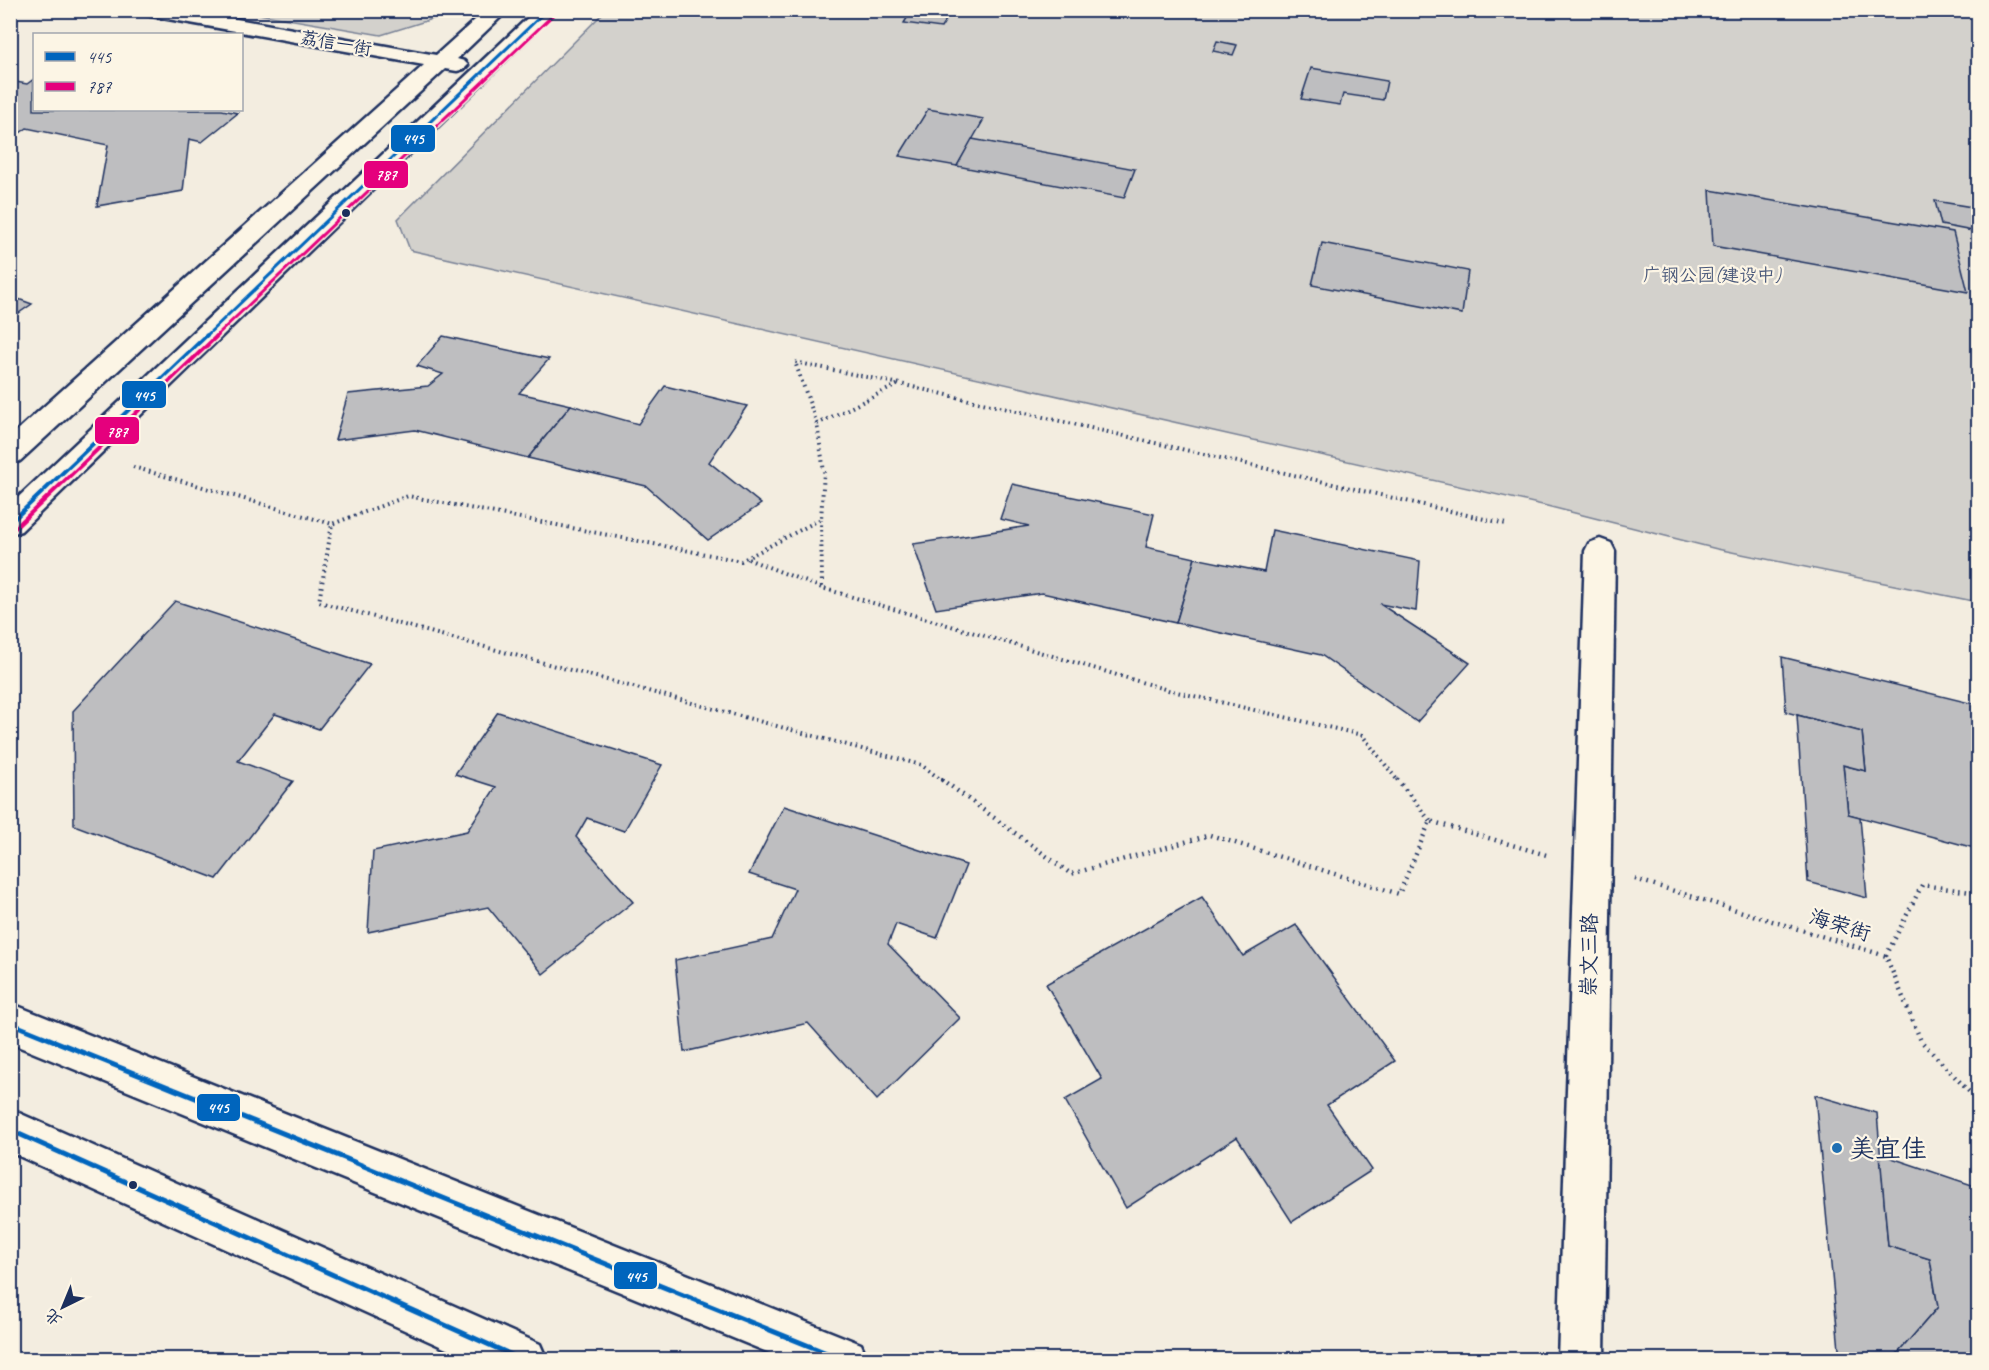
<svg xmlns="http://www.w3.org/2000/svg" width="1989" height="1370" font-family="Caveat,'LXGW WenKai TC',sans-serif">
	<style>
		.green { fill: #d3d1cc; stroke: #778095; stroke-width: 1.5 }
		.building { fill: #bebec0; stroke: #1b2f5e; stroke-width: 1.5 }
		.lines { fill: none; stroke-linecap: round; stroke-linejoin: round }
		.secondary-casing { stroke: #1b2f5e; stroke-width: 5 }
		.path-far1 { stroke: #1b2f5e; stroke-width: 4; stroke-dasharray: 1.5 4; stroke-linecap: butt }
		.path { stroke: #1b2f5e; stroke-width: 4.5; stroke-dasharray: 1.5 5; stroke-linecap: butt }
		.secondary { fill: #fcf5e5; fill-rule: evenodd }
		.bus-1-far2-casing { stroke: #fcf5e5; stroke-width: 6 }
		.bus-1-far1-casing { stroke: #fcf5e5; stroke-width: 8 }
		.bus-1-casing { stroke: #fcf5e5; stroke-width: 10 }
		.bus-2-far1-casing { stroke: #fcf5e5; stroke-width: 6 }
		.bus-2-casing { stroke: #fcf5e5; stroke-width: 8 }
		.bus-1-far2 { stroke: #0065bd; stroke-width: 3 }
		.bus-1-far1 { stroke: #0065bd; stroke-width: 4 }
		.bus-1 { stroke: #0065bd; stroke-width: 5 }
		.bus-2-far1 { stroke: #e5007d; stroke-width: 3 }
		.bus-2 { stroke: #e5007d; stroke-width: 4 }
		.bus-dot { fill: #1b2f5e; stroke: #fcf5e5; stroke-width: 2 }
		.poi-dot { fill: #1f6fb2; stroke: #fcf5e5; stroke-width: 2 }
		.labels { text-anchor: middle; stroke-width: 4.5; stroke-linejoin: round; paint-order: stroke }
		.far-street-label { font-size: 18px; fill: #1b2f5e; stroke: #fcf5e5 }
		.far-park-label { font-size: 18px; fill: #49587a; stroke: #fcf5e5 }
		.street-label { font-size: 21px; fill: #1b2f5e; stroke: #fcf5e5 }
		.near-poi-label { font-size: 26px; fill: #1b2f5e; stroke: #fcf5e5; text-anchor: start }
		.line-badge { stroke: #fcf5e5; stroke-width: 2 }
		.badge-label { font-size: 16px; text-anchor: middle; font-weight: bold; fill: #fff }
	</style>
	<rect width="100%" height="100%" fill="#f3ede0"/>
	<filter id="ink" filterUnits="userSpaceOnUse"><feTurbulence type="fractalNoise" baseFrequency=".0167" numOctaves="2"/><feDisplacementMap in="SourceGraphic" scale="12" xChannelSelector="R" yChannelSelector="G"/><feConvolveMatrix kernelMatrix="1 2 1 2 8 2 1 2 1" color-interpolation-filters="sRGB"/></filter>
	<g filter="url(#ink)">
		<g class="green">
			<polygon points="241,11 458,10 458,11 381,35"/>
			<polygon points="605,11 1978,11 1978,602 1717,549 1547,506 410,250 398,219"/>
		</g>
		<g class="building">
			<polygon points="912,10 952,10 941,28 904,23"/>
			<polygon points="1217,41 1237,45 1233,55 1213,51"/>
			<polygon points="1311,68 1387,81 1383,100 1343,94 1340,105 1301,99"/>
			<polygon points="34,79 34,110 222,110 238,113 202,142 189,139 183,191 97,206 108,145 27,128 10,140 10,81 27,84"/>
			<polygon points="928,109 984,119 957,166 899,156"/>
			<polygon points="972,139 1135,169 1124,198 957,166"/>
			<polygon points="1710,190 1953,232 1968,292 1713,246"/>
			<polygon points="1935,201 1978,208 1978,232 1941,225"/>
			<polygon points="1322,243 1468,271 1462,314 1312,285"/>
			<polygon points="10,296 32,304 10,319"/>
			<polygon points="443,336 549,359 519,393 571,405 528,458 415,430 335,440 348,394 428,386 443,374 417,366"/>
			<polygon points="665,386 747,406 709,462 761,504 708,540 646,486 528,458 571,405 638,424"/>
			<polygon points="1012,484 1154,514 1146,547 1195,558 1176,623 1042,593 936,609 913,544 1029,526 1000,519"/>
			<polygon points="1272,530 1420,561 1416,611 1380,604 1470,663 1417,722 1321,655 1176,623 1195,558 1264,572"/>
			<polygon points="175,601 370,664 319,729 275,714 238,761 293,781 217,879 74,825 73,711"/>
			<polygon points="1782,657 1978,705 1978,766 1972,764 1978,800 1978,849 1848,814 1843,765 1866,771 1862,732 1786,712"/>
			<polygon points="498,712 662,765 624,831 587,818 576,837 633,902 543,974 488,907 368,932 373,851 467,831 496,787 455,774"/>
			<polygon points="1797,715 1862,732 1866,771 1843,765 1848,814 1860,817 1867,898 1808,882"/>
			<polygon points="784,806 966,865 937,938 896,924 888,944 960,1018 877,1100 808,1023 684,1052 675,960 772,939 795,889 749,874"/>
			<polygon points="1202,897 1243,956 1296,925 1395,1061 1327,1105 1372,1170 1292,1222 1237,1137 1126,1208 1065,1100 1102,1079 1046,984"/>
			<polygon points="1815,1095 1877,1113 1888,1246 1930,1259 1938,1307 1892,1360 1840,1360"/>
			<polygon points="1880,1154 1978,1187 1978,1360 1892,1360 1938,1307 1930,1259 1888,1246"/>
		</g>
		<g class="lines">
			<defs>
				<g id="secondary">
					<polygon points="141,10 187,10 436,55 486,10 508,10 457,59 464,61 468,65 464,69 457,71 445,69 20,461 10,464 10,437 424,65 151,16 144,14"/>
					<polygon points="536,10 558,10 21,531 10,534 10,505"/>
					<polygon points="1600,539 1611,543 1615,551 1604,1360 1558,1360 1585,551 1589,543"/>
					<polygon points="10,1003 861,1344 868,1360 787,1360 10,1043"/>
					<polygon points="10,1109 540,1344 547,1360 471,1360 10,1152"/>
				</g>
			</defs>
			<use href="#secondary" class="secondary-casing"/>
			<g class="path-far1">
				<polyline points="817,424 899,384"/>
				<polyline points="133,467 332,524"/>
				<polyline points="821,519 822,588"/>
				<polyline points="748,559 822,588 1168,690 1362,735 1398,781"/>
				<polyline points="943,781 921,765 319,602 332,524 408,496 741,561 821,519 824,472 817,424 795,362 900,384 1506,524"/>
			</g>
			<g class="path">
				<polyline points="941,779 1071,874 1210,835 1399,894 1430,821 1550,856"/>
				<polyline points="1397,779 1430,821"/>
				<polyline points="1635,879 1886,956 1921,1041 1978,1101"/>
				<polyline points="1886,956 1922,885 1978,893"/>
			</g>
			<use href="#secondary" class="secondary"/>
			<defs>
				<polyline id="bus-1-far2" points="206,336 547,10"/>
				<polyline id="bus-1-far1" points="10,523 207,335"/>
				<g id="bus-1">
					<polyline points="10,1023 844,1360"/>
					<polyline points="10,1130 523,1360"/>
				</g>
				<polyline id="bus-2-far1" points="216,336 553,15"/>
				<polyline id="bus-2" points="15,528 218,335"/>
			</defs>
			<use href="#bus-1-far2" class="bus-1-far2-casing"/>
			<use href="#bus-1-far1" class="bus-1-far1-casing"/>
			<use href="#bus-1" class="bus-1-casing"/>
			<use href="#bus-2-far1" class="bus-2-far1-casing"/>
			<use href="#bus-2" class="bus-2-casing"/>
			<use href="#bus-1-far2" class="bus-1-far2"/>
			<use href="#bus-1-far1" class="bus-1-far1"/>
			<use href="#bus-1" class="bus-1"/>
			<use href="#bus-2-far1" class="bus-2-far1"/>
			<use href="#bus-2" class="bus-2"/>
		</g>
	</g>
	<g class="bus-dot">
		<circle cx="346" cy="213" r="5"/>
		<circle cx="133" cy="1185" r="5"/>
	</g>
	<circle class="poi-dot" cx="1837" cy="1148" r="6"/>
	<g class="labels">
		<g class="far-street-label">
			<text transform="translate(336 43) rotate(10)" y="6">荔信一街</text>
		</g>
		<g class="far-park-label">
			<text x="1712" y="281">广钢公园(建设中)</text>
		</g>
		<g class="street-label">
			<text transform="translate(1840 925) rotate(17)" y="7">海荣街</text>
			<text transform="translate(1589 955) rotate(-89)" y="7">崇文三路</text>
		</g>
		<g class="near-poi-label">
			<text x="1849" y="1157">美宜佳</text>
		</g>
	</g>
	<g class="line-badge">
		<rect x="390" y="124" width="46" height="29" rx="6" fill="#0065bd"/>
		<rect x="363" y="160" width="46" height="29" rx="6" fill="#e5007d"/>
		<rect x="121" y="380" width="46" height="29" rx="6" fill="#0065bd"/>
		<rect x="94" y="416" width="46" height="29" rx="6" fill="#e5007d"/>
		<rect x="196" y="1093" width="45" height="29" rx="6" fill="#0065bd"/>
		<rect x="613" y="1261" width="45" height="29" rx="6" fill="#0065bd"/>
	</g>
	<g class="badge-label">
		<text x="413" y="144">445</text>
		<text x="386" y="180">787</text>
		<text x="144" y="401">445</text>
		<text x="117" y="437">787</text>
		<text x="218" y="1113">445</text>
		<text x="636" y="1282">445</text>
	</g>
	<rect width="1989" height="1370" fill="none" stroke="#fcf5e5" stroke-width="36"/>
	<rect x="18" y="18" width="1953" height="1334" fill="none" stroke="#1b2f5e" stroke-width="2" filter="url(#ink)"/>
	<rect x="33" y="33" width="210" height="78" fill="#fcf5e5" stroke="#a2a6af" stroke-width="1.5"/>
	<rect x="45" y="52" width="30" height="9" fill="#0065bd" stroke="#a2a6af" stroke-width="1.5"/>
	<text x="87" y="63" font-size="18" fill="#1b2f5e">445</text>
	<rect x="45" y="82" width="30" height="9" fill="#e5007d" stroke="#a2a6af" stroke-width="1.5"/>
	<text x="87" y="93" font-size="18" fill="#1b2f5e">787</text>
	<g transform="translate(63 1307) rotate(223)" stroke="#fcf5e5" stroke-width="4.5" paint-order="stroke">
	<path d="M0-4.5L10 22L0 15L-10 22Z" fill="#1b2f5e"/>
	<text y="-9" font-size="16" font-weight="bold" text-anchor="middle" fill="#1b2f5e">北</text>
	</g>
</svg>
